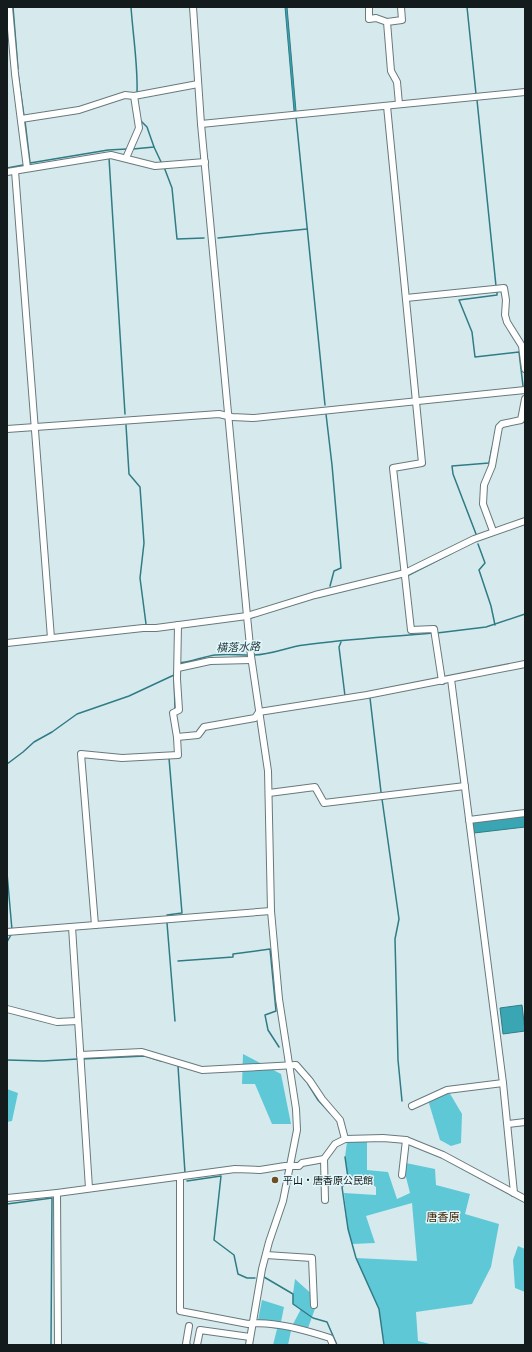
<svg xmlns="http://www.w3.org/2000/svg" width="532" height="1352" font-family="Barlow,'Noto Sans JP',sans-serif">
	<style>
		.green { fill: #5fc8d7 }
		.water { fill: #3aa6b4; stroke: #2f7c86 }
		.lines { fill: none; stroke-linecap: round; stroke-linejoin: round }
		.stream { stroke: #2f7c86; stroke-width: 1.5 }
		.minor-casing { stroke: #68797c; stroke-width: 8 }
		.minor { stroke: #fff; stroke-width: 6 }
		.poi-dot { fill: #6f4d25; stroke: #e3f7fa; stroke-width: 1.5 }
		.labels { text-anchor: middle; stroke-width: 3; stroke-linejoin: round; paint-order: stroke }
		.poi-label { font-size: 10px; fill: #141b1c; stroke: #e3f7fa; text-anchor: start }
		.water-label { font-size: 11px; font-style: italic; fill: #233b3f; stroke: #e3f7fa }
		.neighbourhood-label { font-size: 11px; fill: #412705; stroke: #e3f7fa }
	</style>
	<rect width="100%" height="100%" fill="#d6eaed"/>
	<g class="green">
		<polygon points="243,1054 281,1074 291,1124 272,1124 255,1084 242,1084"/>
		<polygon points="7,1089 18,1093 12,1121 7,1122"/>
		<polygon points="449,1092 462,1114 461,1143 451,1146 440,1140 428,1100"/>
		<polygon points="367,1141 367,1170 388,1172 397,1199 410,1193 405,1173 406,1163 435,1169 436,1185 470,1194 465,1214 499,1224 491,1267 472,1304 416,1312 418,1341 434,1345 384,1345 379,1309 356,1258 417,1261 412,1203 366,1216 375,1243 352,1244 348,1229 344,1193 376,1195 376,1187 358,1175 348,1178 345,1157 347,1142"/>
		<polygon points="518,1246 525,1249 525,1292 515,1288 513,1260"/>
		<polygon points="295,1279 315,1297 316,1306 308,1328 292,1326 288,1345 273,1345 277,1329 257,1325 262,1300 284,1307 281,1322 292,1326 301,1309 293,1304 293,1294"/>
	</g>
	<g class="water">
		<polygon points="285,7 287,7 296,111 294,111"/>
		<polygon points="525,816 525,827 474,833 473,822"/>
		<polygon points="522,1005 525,1031 503,1034 500,1008"/>
	</g>
	<g class="lines">
		<g class="stream">
			<polyline points="13,7 18,69"/>
			<path d="M131,7C133,36 138,65 137,93"/>
			<polyline points="467,7 476,94"/>
			<polyline points="18,73 24,116"/>
			<polyline points="477,100 496,286"/>
			<polyline points="296,117 325,405"/>
			<polyline points="25,121 30,163 108,150 127,149"/>
			<polyline points="154,147 162,164"/>
			<polyline points="133,149 154,147 147,127 141,121"/>
			<polyline points="109,158 125,414"/>
			<polyline points="164,167 172,188 177,239 204,238"/>
			<polyline points="7,168 23,165"/>
			<polyline points="218,238 307,229"/>
			<polyline points="497,292 497,295 459,300 472,332 475,357 519,352 523,386"/>
			<polyline points="326,414 332,465 341,568 334,571 330,586"/>
			<polyline points="126,425 129,474 140,487 144,543 140,578 146,624"/>
			<polyline points="476,534 453,474 452,466 489,463 492,448"/>
			<polyline points="478,544 485,563 479,570 491,606 495,625"/>
			<polyline points="407,576 452,553"/>
			<polyline points="437,633 486,627 525,614"/>
			<polyline points="341,642 339,647 345,696"/>
			<path d="M253,655C271,655 287,647 304,645C347,639 390,637 433,633"/>
			<path d="M178,663C191,662 202,657 215,655C226,654 238,655 249,655"/>
			<polyline points="174,675 175,709"/>
			<polyline points="370,698 381,792"/>
			<polyline points="7,764 23,752 34,742 52,732 77,714 129,696 174,675 174,672"/>
			<polyline points="382,799 399,919 395,939 398,1060 402,1101"/>
			<polyline points="7,873 12,930"/>
			<polyline points="167,915 182,913 169,758 171,758"/>
			<polyline points="167,923 175,1021"/>
			<polyline points="7,942 12,933"/>
			<polyline points="178,961 233,957 233,954 270,949 276,1011 265,1015 268,1030 279,1047"/>
			<polyline points="82,1059 145,1056 161,1061"/>
			<polyline points="7,1060 43,1061 78,1059"/>
			<polyline points="178,1066 185,1173"/>
			<polyline points="308,1084 318,1100 330,1113"/>
			<polyline points="345,1157 348,1178 342,1187 348,1229 356,1258 379,1309 384,1345"/>
			<polyline points="187,1181 221,1176 214,1240 234,1255 238,1274 247,1278 255,1278"/>
			<polyline points="7,1204 52,1198 51,1345"/>
			<polyline points="264,1277 293,1294 293,1304 313,1318 327,1322 337,1345"/>
		</g>
		<defs>
			<g id="minor">
				<polyline points="9,7 15,74 27,168"/>
				<polyline points="193,7 201,124 247,616 251,656 268,771 271,911 279,999 296,1109 297,1130 283,1201 269,1242 262,1269 249,1345"/>
				<polyline points="369,7 369,19 376,18 387,22 391,71 397,82 399,104"/>
				<polyline points="387,22 402,20 401,7"/>
				<polyline points="387,106 422,463 393,468 411,630 434,629 442,681"/>
				<polyline points="21,119 79,110 125,95 134,96 198,84"/>
				<polyline points="201,124 525,92"/>
				<polyline points="126,158 139,128 134,96"/>
				<polyline points="15,171 51,638"/>
				<polyline points="7,172 111,155 155,166 205,162"/>
				<polyline points="406,298 504,288 506,300 505,315 507,322 522,346 525,369"/>
				<polyline points="7,429 219,414 232,417 253,418 525,390"/>
				<polyline points="493,531 483,504 484,485 492,466 499,427 502,424 521,420 525,399"/>
				<polyline points="7,643 143,628 156,628 247,616 315,595 405,573 474,539 525,521"/>
				<polyline points="178,668 210,661 251,660"/>
				<polyline points="451,679 503,1083 514,1193"/>
				<polyline points="177,737 173,713 179,710 177,679 178,625"/>
				<polyline points="269,793 315,787 324,803 465,786"/>
				<polyline points="469,820 525,813"/>
				<polyline points="95,925 81,754 122,758 178,755 177,737 198,735 204,727 255,718 259,712 367,695 525,664"/>
				<polyline points="72,927 89,1188"/>
				<polyline points="7,932 271,911"/>
				<polyline points="7,1009 57,1022 78,1021"/>
				<polyline points="80,1055 142,1052 202,1070 296,1065 310,1081 322,1099 340,1120 345,1139"/>
				<polyline points="412,1106 447,1090 503,1083"/>
				<polyline points="508,1124 525,1122"/>
				<polyline points="324,1159 325,1200"/>
				<polyline points="402,1175 406,1140"/>
				<path d="M180,1177V1311L248,1324C272,1320 308,1331 330,1338L333,1345"/>
				<polyline points="57,1193 58,1345"/>
				<polyline points="7,1198 57,1193 235,1169 260,1170 285,1166 299,1166 302,1163 324,1159 335,1144 345,1139 383,1138 406,1140 443,1155 525,1199"/>
				<polyline points="266,1255 312,1258 314,1305"/>
				<polyline points="187,1345 186,1344 189,1326"/>
				<polyline points="197,1345 200,1330 250,1337"/>
			</g>
		</defs>
		<use href="#minor" class="minor-casing"/>
		<use href="#minor" class="minor"/>
	</g>
	<circle class="poi-dot" cx="275" cy="1180" r="4"/>
	<g class="labels">
		<g class="poi-label">
			<text x="283" y="1184">平山・唐香原公民館</text>
		</g>
		<g class="water-label">
			<text transform="translate(238 647) rotate(-2)" y="4">横落水路</text>
		</g>
		<g class="neighbourhood-label">
			<text x="443" y="1221">唐香原</text>
		</g>
	</g>
	<rect width="532" height="1352" fill="none" stroke="#141b1c" stroke-width="16"/>
</svg>
